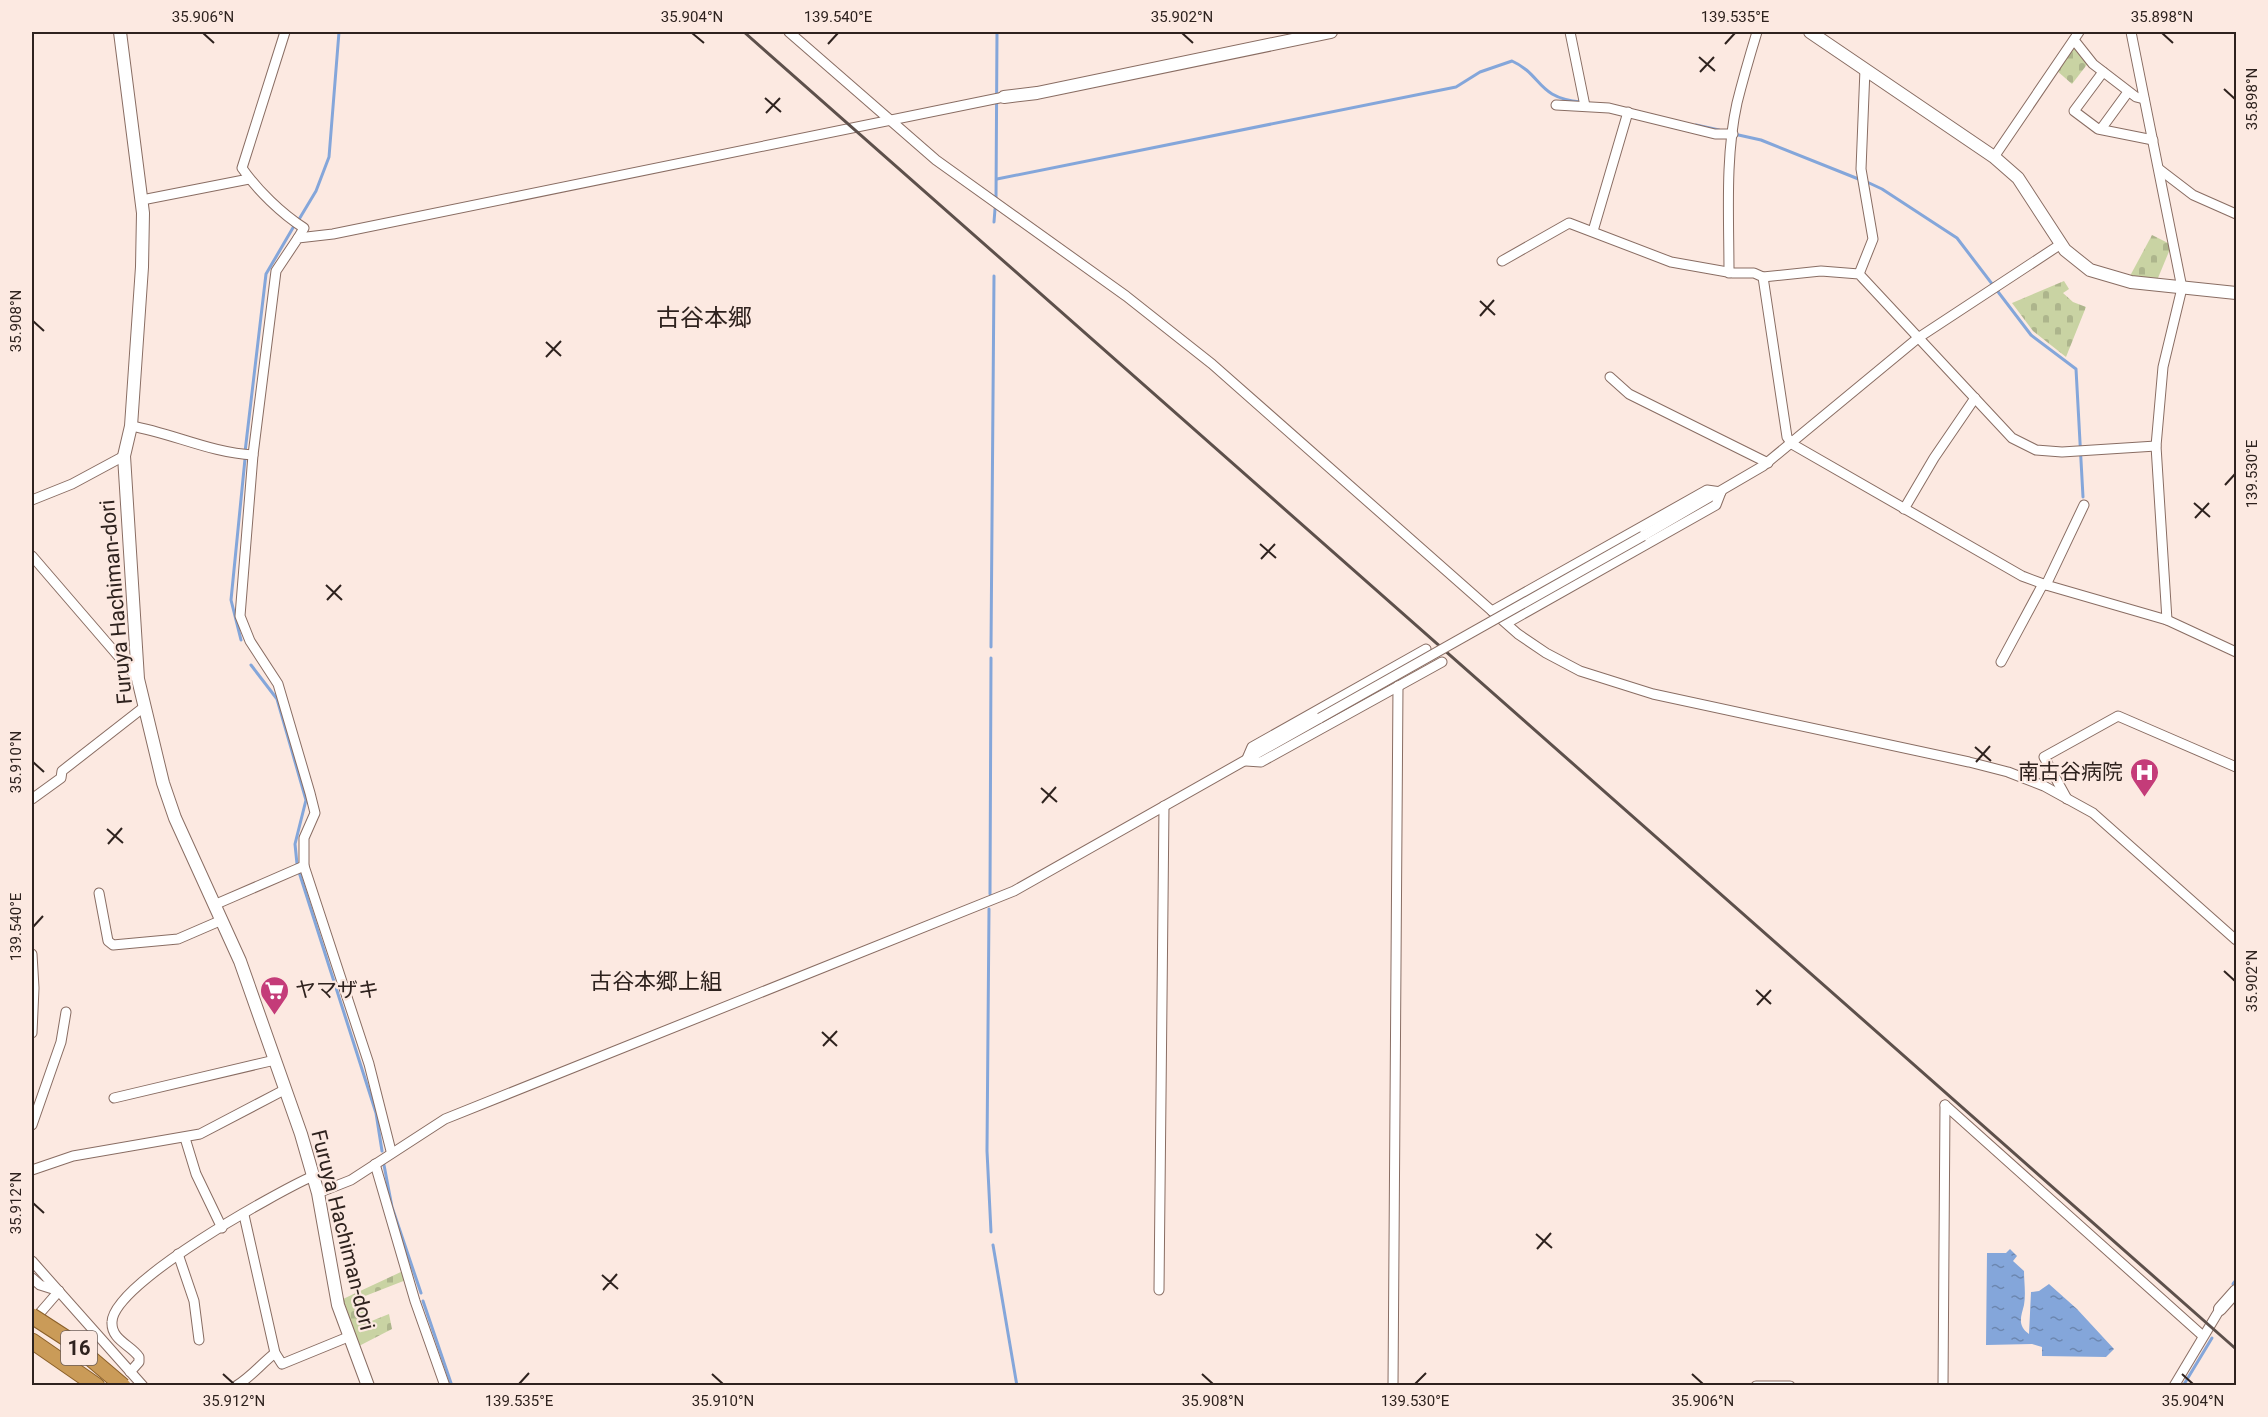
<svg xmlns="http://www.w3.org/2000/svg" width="2268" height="1417" font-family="Roboto,'Noto Sans JP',sans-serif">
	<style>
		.cemetery { fill: url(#cemetery-stones) }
		.water { fill: url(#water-ripples) }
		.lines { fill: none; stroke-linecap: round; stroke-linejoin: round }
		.stream { stroke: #84a6da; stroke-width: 3 }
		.minor-casing { stroke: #896d63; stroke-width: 11 }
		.tertiary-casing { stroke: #896d63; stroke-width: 14 }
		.trunk-casing { stroke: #8b6029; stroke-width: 17 }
		.minor { stroke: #fff; stroke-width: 9 }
		.tertiary { stroke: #fff; stroke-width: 12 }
		.trunk { stroke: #ca9b58; stroke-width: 15 }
		.rail { stroke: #5d504b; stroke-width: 3 }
		.minor-bridge-casing { stroke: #896d63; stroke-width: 11; stroke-linecap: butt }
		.trunk-bridge-casing { stroke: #8b6029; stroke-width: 17; stroke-linecap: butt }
		.minor-bridge { stroke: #fff; stroke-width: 9 }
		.trunk-bridge { stroke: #ca9b58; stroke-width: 15 }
		.ticks { fill: none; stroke: #2e221e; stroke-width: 2 }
		.labels { text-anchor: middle; stroke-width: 4.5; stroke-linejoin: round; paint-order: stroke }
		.shield { fill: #fce9e1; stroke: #6c5e58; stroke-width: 1.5 }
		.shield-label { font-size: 20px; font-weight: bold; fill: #2e221e }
		.street-label { font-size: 21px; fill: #2e221e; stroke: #fce9e1 }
		.poi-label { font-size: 21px; fill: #2e221e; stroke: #fce9e1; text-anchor: end }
		.neighbourhood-label { font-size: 22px; fill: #2e221e; stroke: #fce9e1 }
		.quarter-label { font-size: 24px; fill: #2e221e; stroke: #fce9e1 }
		.neatline { fill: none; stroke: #2e221e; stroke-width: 2 }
		.ticks-label { font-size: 15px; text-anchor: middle; fill: #2e221e }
	</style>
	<defs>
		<pattern id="cemetery-stones" width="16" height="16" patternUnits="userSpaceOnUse" patternTransform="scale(1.5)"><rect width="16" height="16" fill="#c9d3a3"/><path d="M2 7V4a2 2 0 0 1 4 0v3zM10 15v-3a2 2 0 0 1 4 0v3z" fill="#adb58c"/></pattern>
		<pattern id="water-ripples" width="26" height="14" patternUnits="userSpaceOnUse" patternTransform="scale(1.5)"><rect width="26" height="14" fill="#84a6da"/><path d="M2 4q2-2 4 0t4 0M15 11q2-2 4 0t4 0" fill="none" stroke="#6c87b0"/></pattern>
	</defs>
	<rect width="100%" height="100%" fill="#fce9e1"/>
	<g class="cemetery">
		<polygon points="2074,44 2089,62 2072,84 2056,70"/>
		<polygon points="2152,235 2168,243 2170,249 2158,278 2130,276"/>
		<polygon points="2064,281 2069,289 2063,293 2073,302 2086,307 2066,357 2033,331 2012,303"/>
		<polygon points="403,1271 406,1280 360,1298 369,1322 389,1314 392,1329 359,1346 343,1299"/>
	</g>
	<path class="water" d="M2010,1249L2017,1256L2013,1261L2024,1271C2024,1281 2026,1294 2024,1305C2021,1317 2017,1325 2029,1334L2031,1292L2039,1291L2049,1284L2077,1309L2114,1349L2106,1357L2042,1356V1347L2032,1344L1986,1345L1987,1253H2006Z"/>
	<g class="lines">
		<g class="stream">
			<polyline points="1696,125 1719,130"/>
			<polyline points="1734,134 1761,140 1861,180"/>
			<path d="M997,179L1456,87L1480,72L1512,61C1543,75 1536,98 1581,102"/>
			<polyline points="1867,182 1882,189 1957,238 2031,335 2076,369 2083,497"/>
			<polyline points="996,198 997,32"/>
			<polyline points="298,221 316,191 329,157 339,32"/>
			<polyline points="994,222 995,209"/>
			<polyline points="245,452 266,274 294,226"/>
			<polyline points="241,640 231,600 245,459"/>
			<polyline points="991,647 994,276"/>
			<polyline points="251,665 277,699 306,800 295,844 297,864"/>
			<polyline points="299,872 376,1113 382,1151"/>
			<polyline points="990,894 991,658"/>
			<polyline points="989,909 987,1151 991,1232"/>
			<polyline points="384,1165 392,1207 421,1293"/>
			<polyline points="993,1245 1017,1386"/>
			<polyline points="2233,1284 2236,1280"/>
			<polyline points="423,1301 452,1386"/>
			<polyline points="2183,1386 2212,1338"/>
		</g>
		<defs>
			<g id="minor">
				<path d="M285,32L242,168C257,190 282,214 304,228L298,238"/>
				<polyline points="789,32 936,160 1126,296 1212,364 1518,634 1546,653 1580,671 1653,694 1969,762 2008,772 2044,786 2093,813 2236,940"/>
				<polyline points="1570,32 1585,106"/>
				<polyline points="2131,32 2182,288 2163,367 2156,446 2167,620"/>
				<polyline points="2074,40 2093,64 2136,97 2144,99"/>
				<polyline points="2103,72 2074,111 2098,129 2153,140"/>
				<polyline points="1556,105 1609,108 1715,134 1733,134"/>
				<polyline points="2101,129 2128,92"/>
				<polyline points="1994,157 2079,32"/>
				<polyline points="2159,169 2193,195 2236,214"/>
				<polyline points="142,200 249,179"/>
				<polyline points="1593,231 1628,112"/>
				<polyline points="1502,261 1569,223 1671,262 1733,273 1754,273 1763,277 1787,437 1792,444 2022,576 2046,585 2167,620 2236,652"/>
				<path d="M1729,273C1729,217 1725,157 1737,103C1743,79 1750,55 1757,32"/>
				<polyline points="1859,274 1873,239 1861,169 1865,69"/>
				<polyline points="1763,277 1821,271 1859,274 2012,438 2036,450 2062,452 2156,446"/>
				<polyline points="1610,377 1629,394 1768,463"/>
				<path d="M131,426C172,433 211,453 253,455"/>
				<polyline points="32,500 72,484 124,456"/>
				<polyline points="1904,509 1934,458 1975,398"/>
				<polyline points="1643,536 1763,466 1918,338 2061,244"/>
				<polyline points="32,556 138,679"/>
				<polyline points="2046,585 2084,505"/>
				<polyline points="1492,611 1707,490 1721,492"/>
				<polyline points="1507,623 1716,505 1721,492"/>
				<polyline points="1426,649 1252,747 1246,761 1261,762 1442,662"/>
				<polyline points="2001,662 2043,584"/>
				<polyline points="32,799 61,778 62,771 144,707"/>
				<polyline points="2067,799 2044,757 2118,716 2236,767"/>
				<polyline points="99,893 108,941 113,945 178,939 222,920"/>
				<polyline points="214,905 304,866"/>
				<polyline points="32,954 34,988 32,1033"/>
				<polyline points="114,1098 275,1060"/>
				<polyline points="1945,1105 2203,1336"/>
				<polyline points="32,1125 61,1042 66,1012"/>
				<polyline points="185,1138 196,1174 222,1228"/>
				<polyline points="391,1151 369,1064 304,866 304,838 315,813 310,793 278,684 250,641 240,616 253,455 276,271 298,238 333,234 1004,97"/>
				<polyline points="375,1164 415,1301 445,1386"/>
				<polyline points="32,1170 73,1156 200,1134 286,1089"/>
				<polyline points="318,1193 351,1180 445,1119 1014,891 1320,718"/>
				<polyline points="244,1215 275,1353 282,1364 348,1337"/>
				<polyline points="178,1254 194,1301 199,1340"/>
				<polyline points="32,1261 143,1386"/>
				<polyline points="32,1278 40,1285 59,1291"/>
				<polyline points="1159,1290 1164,806"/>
				<polyline points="33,1321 59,1291"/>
				<path d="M130,1372L139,1362V1357C131,1345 111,1340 112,1322C113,1283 277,1192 313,1176"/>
				<path d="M236,1386C251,1377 261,1364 275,1353"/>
				<polyline points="1393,1386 1398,686"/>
				<polyline points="1756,1386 1790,1386"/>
				<polyline points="1943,1386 1945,1105"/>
				<polyline points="2174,1386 2220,1309"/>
			</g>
			<g id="tertiary">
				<polyline points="120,32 143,213 142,267 131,426 124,456 138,679 163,783 175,818 240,961 301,1134 318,1193 338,1305 368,1386"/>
				<polyline points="1810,32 1994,157 2018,178 2065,250 2090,270 2131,282 2236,293"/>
				<polyline points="1004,97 1037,93 1331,32"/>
				<polyline points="2220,1309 2236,1291"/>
			</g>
			<polyline id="trunk" points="32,1341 97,1386"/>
		</defs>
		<use href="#minor" class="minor-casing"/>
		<use href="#tertiary" class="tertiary-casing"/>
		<use href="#trunk" class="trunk-casing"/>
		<use href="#minor" class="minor"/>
		<use href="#tertiary" class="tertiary"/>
		<use href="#trunk" class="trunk"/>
		<polyline class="rail" points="744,32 2236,1349"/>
		<defs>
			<polyline id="minor-bridge" points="1320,718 1643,536"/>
			<polyline id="trunk-bridge" points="32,1316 69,1340 123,1386"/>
		</defs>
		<use href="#minor-bridge" class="minor-bridge-casing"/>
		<use href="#trunk-bridge" class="trunk-bridge-casing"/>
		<use href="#minor-bridge" class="minor-bridge"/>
		<use href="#trunk-bridge" class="trunk-bridge"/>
	</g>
	<path class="ticks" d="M203,33L214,43M692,33L704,43M1182,33L1193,43M2162,33L2173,43M828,44L838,33M1725,44L1735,33M1699,57L1715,71M1700,72L1714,57M2224,89L2235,99M765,98L781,112M766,113L780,98M1480,301L1495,315M1480,316L1494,300M33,321L44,331M546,342L561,356M546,357L561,341M2225,485L2235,474M2194,503L2210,517M2195,518L2209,503M1260,544L1276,558M1261,559L1275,544M326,585L342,600M327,600L341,585M1975,747L1991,761M33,762L44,772M1976,762L1990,746M1041,788L1057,802M1042,803L1056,787M107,829L123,843M108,844L122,828M33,927L43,916M2224,971L2235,981M1756,990L1771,1004M1757,1005L1771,990M822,1032L837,1046M823,1046L837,1031M33,1203L44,1213M1536,1234L1552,1248M1537,1249L1551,1233M602,1275L618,1289M603,1290L617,1274M223,1374L234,1384M712,1374L723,1384M1202,1374L1213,1384M1692,1374L1703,1384M2182,1374L2193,1384M519,1384L529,1373M1415,1384L1426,1373"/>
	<defs>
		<symbol id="hospital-pin" viewBox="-11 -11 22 30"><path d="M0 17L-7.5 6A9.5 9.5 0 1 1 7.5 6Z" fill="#c43c79" stroke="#fce9e1"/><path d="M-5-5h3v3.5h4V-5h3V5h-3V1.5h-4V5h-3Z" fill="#fff"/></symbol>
		<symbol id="supermarket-pin" viewBox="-11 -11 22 30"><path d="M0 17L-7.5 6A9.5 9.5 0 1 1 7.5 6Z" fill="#c43c79" stroke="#fce9e1"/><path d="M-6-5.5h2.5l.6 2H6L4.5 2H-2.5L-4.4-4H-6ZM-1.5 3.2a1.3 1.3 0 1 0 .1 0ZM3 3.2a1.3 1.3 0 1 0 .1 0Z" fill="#fff"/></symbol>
	</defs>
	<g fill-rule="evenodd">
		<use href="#hospital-pin" x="2128" y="756" width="33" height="45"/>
		<use href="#supermarket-pin" x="258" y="974" width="33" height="45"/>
	</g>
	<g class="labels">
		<rect class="shield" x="61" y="1331" width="36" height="34" rx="4.5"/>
		<g class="shield-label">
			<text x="79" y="1355">16</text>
		</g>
		<g class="street-label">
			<text transform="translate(116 602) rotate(-95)" y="7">Furuya Hachiman-dori</text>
			<text transform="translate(343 1230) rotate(76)" y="7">Furuya Hachiman-dori</text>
		</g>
		<g class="poi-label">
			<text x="2123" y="779">南古谷病院</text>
			<text x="295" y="997" text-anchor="start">ヤマザキ</text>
		</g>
		<g class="neighbourhood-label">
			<text x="656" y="989">古谷本郷上組</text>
		</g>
		<g class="quarter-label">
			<text x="704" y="326">古谷本郷</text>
		</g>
	</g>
	<rect width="2268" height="1417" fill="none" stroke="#fce9e1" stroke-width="66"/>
	<rect x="33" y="33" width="2202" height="1351" class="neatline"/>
	<g class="ticks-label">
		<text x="203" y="22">35.906°N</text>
		<text x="692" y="22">35.904°N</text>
		<text x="838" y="22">139.540°E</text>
		<text x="1182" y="22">35.902°N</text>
		<text x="1735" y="22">139.535°E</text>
		<text x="2162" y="22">35.898°N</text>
		<text transform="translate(2252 99) rotate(-90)" y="5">35.898°N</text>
		<text transform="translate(16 321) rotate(-90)" y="5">35.908°N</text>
		<text transform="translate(2252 474) rotate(-90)" y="5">139.530°E</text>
		<text transform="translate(16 762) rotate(-90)" y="5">35.910°N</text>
		<text transform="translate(16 927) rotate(-90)" y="5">139.540°E</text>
		<text transform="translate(2252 981) rotate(-90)" y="5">35.902°N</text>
		<text transform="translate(16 1203) rotate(-90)" y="5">35.912°N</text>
		<text x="234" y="1406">35.912°N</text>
		<text x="519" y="1406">139.535°E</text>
		<text x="723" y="1406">35.910°N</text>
		<text x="1213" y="1406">35.908°N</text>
		<text x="1415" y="1406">139.530°E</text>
		<text x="1703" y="1406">35.906°N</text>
		<text x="2193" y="1406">35.904°N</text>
	</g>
</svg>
